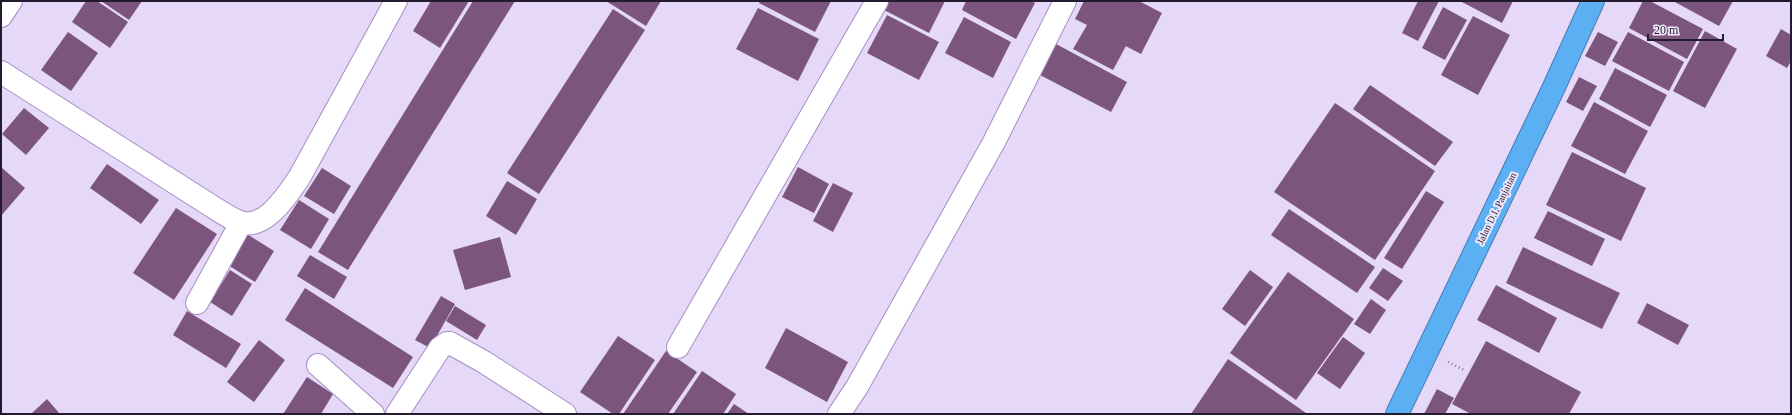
<svg xmlns="http://www.w3.org/2000/svg" width="1792" height="415" font-family="'Times New Roman',serif">
	<style>
		.building { fill: #7b557e }
		.lines { fill: none; stroke-linecap: round; stroke-linejoin: round }
		.street-casing { stroke: #a58fc2; stroke-width: 24 }
		.highway-casing { stroke: #477cae; stroke-width: 24 }
		.path { stroke: #827791; stroke-width: 2.5; stroke-dasharray: 1 3; stroke-linecap: butt }
		.street { stroke: #fff; stroke-width: 22 }
		.highway { stroke: #5ab0f3; stroke-width: 22 }
		.labels { text-anchor: middle; stroke-width: 4; stroke-linejoin: round; paint-order: stroke }
		.street-label { font-size: 10px; fill: #241b2f; stroke: #f0e7fd }
	</style>
	<rect width="100%" height="100%" fill="#e5d8f9"/>
	<g class="building">
		<polygon points="86,1 97,1 128,22 110,48 72,22"/>
		<polygon points="101,1 142,1 129,20"/>
		<polygon points="431,1 469,1 440,48 413,31"/>
		<polygon points="473,1 515,1 348,270 318,252"/>
		<polygon points="606,1 661,1 646,26"/>
		<polygon points="760,1 831,1 815,32 759,3"/>
		<polygon points="888,1 945,1 929,33 884,10"/>
		<polygon points="966,1 1031,1 1035,3 1016,39 962,10"/>
		<polygon points="1084,1 1139,1 1162,13 1141,54 1114,40 1126,46 1113,70 1073,49 1087,25 1075,19"/>
		<polygon points="1418,1 1439,1 1418,41 1402,33"/>
		<polygon points="1460,1 1513,1 1502,23"/>
		<polygon points="1643,1 1650,1 1703,29 1687,59 1629,28"/>
		<polygon points="1673,1 1733,1 1719,26"/>
		<polygon points="1443,7 1467,20 1445,60 1422,48"/>
		<polygon points="758,8 819,39 798,81 736,49"/>
		<polygon points="613,9 645,30 539,194 507,173"/>
		<polygon points="887,15 939,42 919,80 867,53"/>
		<polygon points="1473,16 1510,35 1478,95 1441,75"/>
		<polygon points="964,17 1011,42 993,78 945,53"/>
		<polygon points="1781,29 1791,35 1791,61 1787,68 1766,56"/>
		<polygon points="1705,31 1737,49 1705,108 1673,91"/>
		<polygon points="68,32 98,53 71,91 41,70"/>
		<polygon points="1598,32 1618,42 1605,66 1585,56"/>
		<polygon points="1628,32 1684,62 1669,91 1612,61"/>
		<polygon points="1056,44 1127,82 1111,112 1040,75"/>
		<polygon points="1615,68 1667,95 1650,127 1599,99"/>
		<polygon points="1579,77 1597,86 1583,111 1566,102"/>
		<polygon points="1370,85 1453,142 1435,166 1353,109"/>
		<polygon points="1594,102 1648,131 1625,174 1571,146"/>
		<polygon points="1335,103 1435,171 1375,260 1274,192"/>
		<polygon points="24,108 49,128 26,155 2,134"/>
		<polygon points="1572,152 1646,188 1621,241 1546,205"/>
		<polygon points="107,164 159,200 141,224 90,188"/>
		<polygon points="1,167 25,188 1,216"/>
		<polygon points="798,167 829,184 814,213 782,197"/>
		<polygon points="322,168 351,186 334,214 304,196"/>
		<polygon points="507,181 537,199 516,235 486,216"/>
		<polygon points="833,183 853,193 833,232 813,221"/>
		<polygon points="1426,191 1444,202 1402,269 1384,258"/>
		<polygon points="299,200 329,219 311,249 280,230"/>
		<polygon points="176,208 217,234 174,300 133,273"/>
		<polygon points="1289,209 1375,267 1357,293 1271,235"/>
		<polygon points="1548,211 1605,239 1592,266 1534,238"/>
		<polygon points="247,234 274,251 255,282 228,265"/>
		<polygon points="500,237 511,277 465,290 453,250"/>
		<polygon points="1523,247 1620,293 1602,329 1506,283"/>
		<polygon points="310,255 347,277 334,299 297,276"/>
		<polygon points="1383,268 1403,281 1388,301 1369,288"/>
		<polygon points="230,270 252,284 232,316 210,302"/>
		<polygon points="1250,270 1273,287 1245,326 1222,309"/>
		<polygon points="1288,272 1354,319 1296,400 1230,353"/>
		<polygon points="1496,285 1557,318 1539,353 1477,320"/>
		<polygon points="305,288 413,357 393,388 285,320"/>
		<polygon points="441,296 455,304 430,348 415,340"/>
		<polygon points="1371,299 1386,310 1370,334 1354,324"/>
		<polygon points="1647,303 1689,325 1678,345 1637,323"/>
		<polygon points="455,306 486,325 477,340 446,321"/>
		<polygon points="187,311 241,344 226,368 173,335"/>
		<polygon points="786,328 848,362 827,402 765,368"/>
		<polygon points="618,336 655,360 619,414 613,414 580,392"/>
		<polygon points="1343,337 1365,353 1340,389 1317,373"/>
		<polygon points="259,340 285,360 254,402 227,382"/>
		<polygon points="1486,341 1581,392 1569,414 1471,414 1452,404"/>
		<polygon points="666,351 697,372 668,414 623,414"/>
		<polygon points="1228,359 1306,413 1305,414 1191,414"/>
		<polygon points="702,371 736,394 723,414 673,414"/>
		<polygon points="307,377 333,394 321,414 283,414"/>
		<polygon points="1437,389 1454,398 1445,414 1424,414"/>
		<polygon points="47,399 60,414 31,414"/>
		<polygon points="734,404 749,414 727,414"/>
	</g>
	<g class="lines">
		<defs>
			<g id="street">
				<polyline points="1,16 11,1"/>
				<path d="M1,72L213,207C221,212 231,219 240,222C265,231 288,194 299,178L396,1"/>
				<polyline points="197,303 241,223"/>
				<polyline points="678,347 877,1"/>
				<polyline points="318,365 373,414"/>
				<polyline points="397,414 440,348 447,343 450,343 484,362 565,414"/>
				<polyline points="839,414 857,387 994,142 1065,1"/>
			</g>
			<polyline id="highway" points="1397,414 1554,87 1593,1"/>
		</defs>
		<use href="#street" class="street-casing"/>
		<use href="#highway" class="highway-casing"/>
		<polyline class="path" points="1448,362 1464,370"/>
		<use href="#street" class="street"/>
		<use href="#highway" class="highway"/>
	</g>
	<g class="labels">
		<g class="street-label">
			<text transform="translate(1496 208) rotate(-64)" y="4">Jalan D.I. Panjaitan</text>
		</g>
	</g>
	<rect width="1792" height="415" fill="none" stroke="#241b2f" stroke-width="4"/>
	<path d="M1648 34v6h75v-6" fill="none" stroke="#241b2f" stroke-width="2"/>
	<text x="1654" y="34" font-size="12" fill="#241b2f" stroke="#f0e7fd" stroke-width="3" paint-order="stroke">20 m</text>
</svg>
